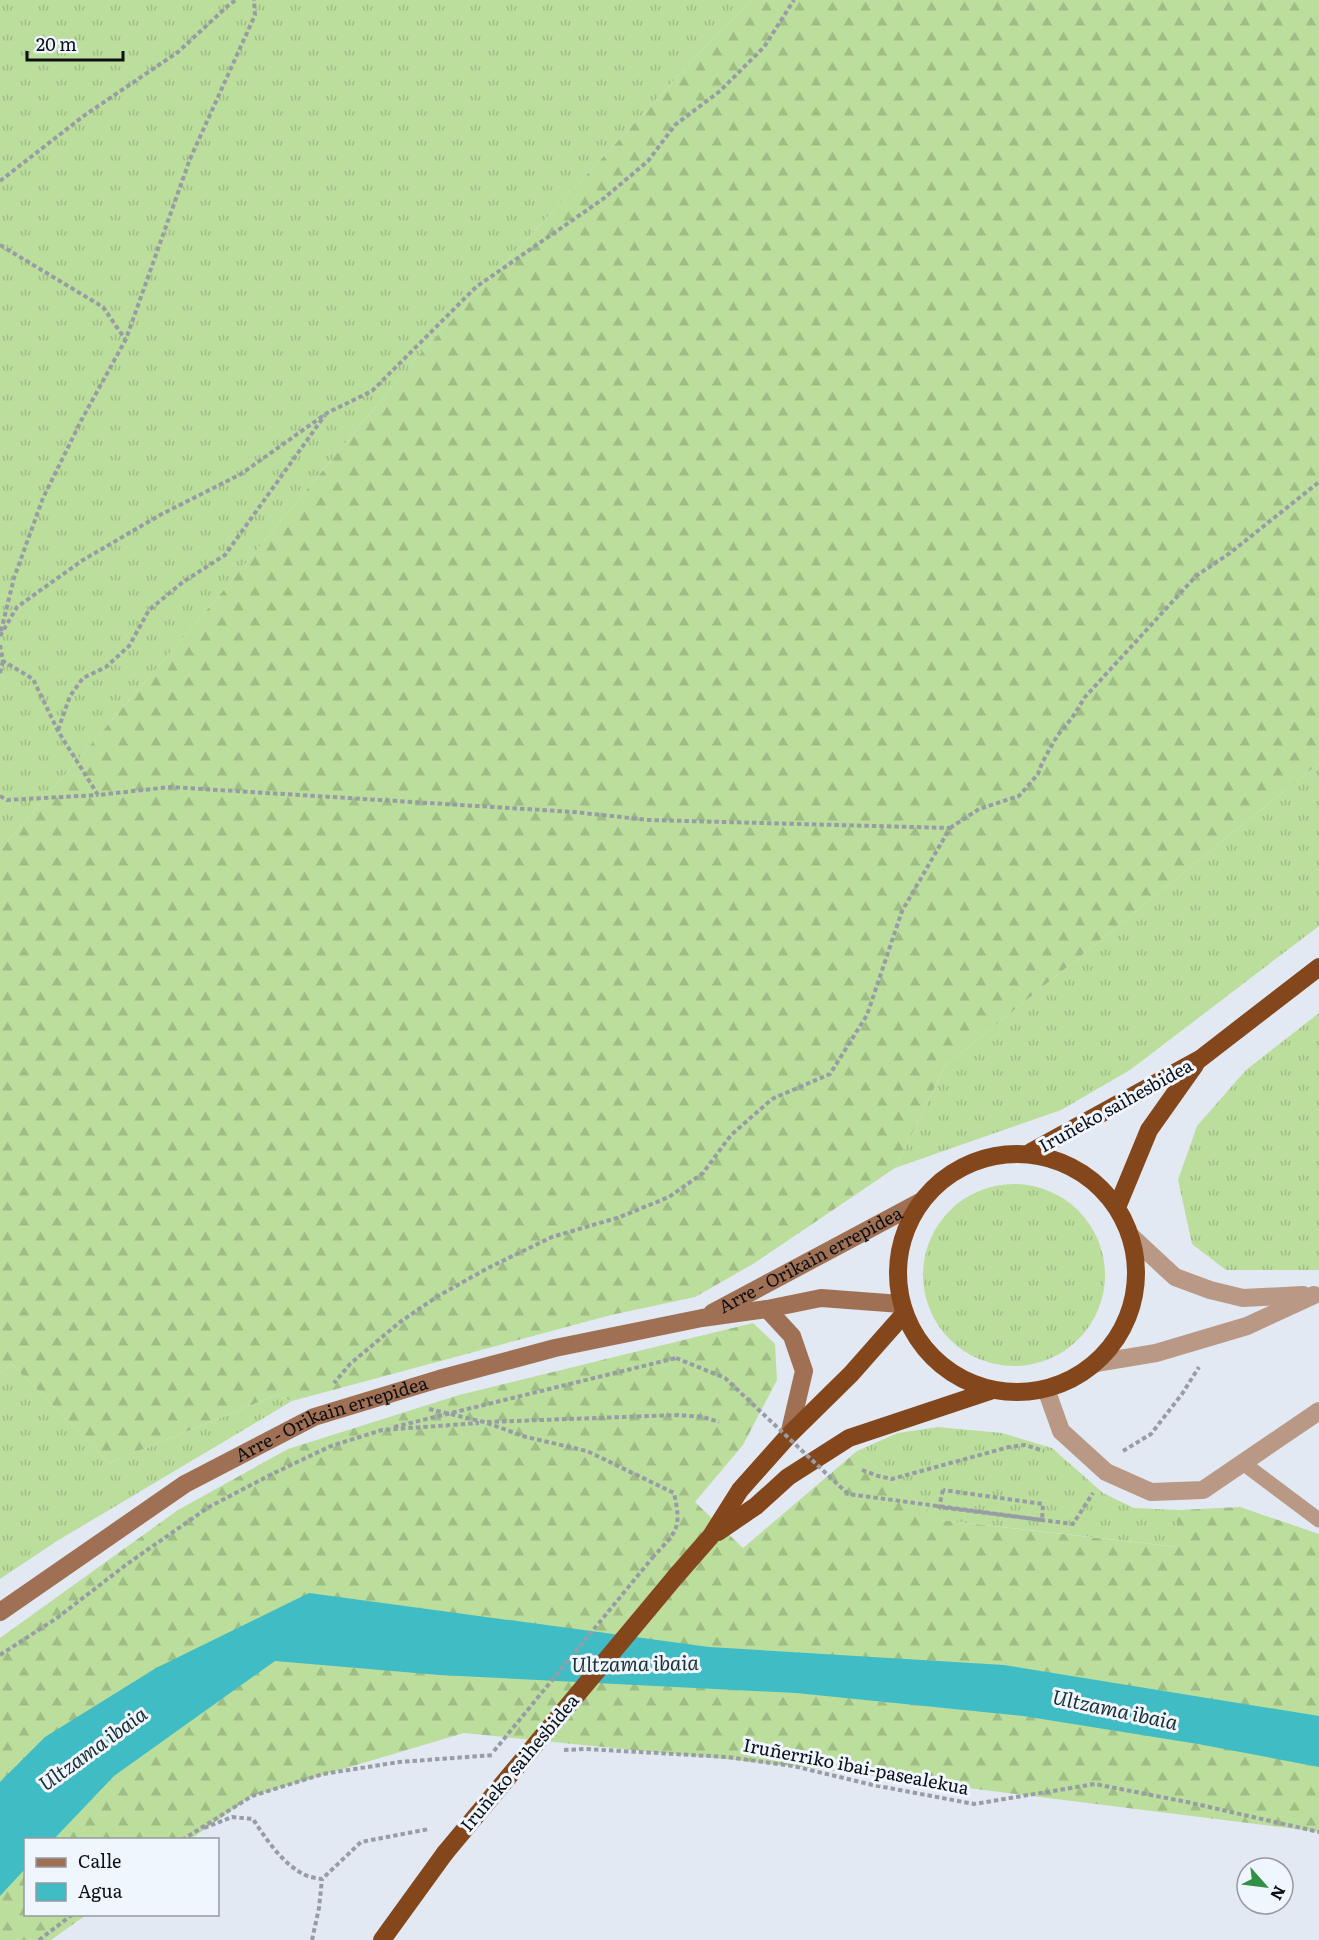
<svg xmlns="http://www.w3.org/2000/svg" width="1319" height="1940" font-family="Literata,serif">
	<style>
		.grass { fill: url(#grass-tufts) }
		.forest { fill: url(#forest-firs) }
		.water { fill: #40bdc4 }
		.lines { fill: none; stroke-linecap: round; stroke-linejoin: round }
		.path { stroke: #989da5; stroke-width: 4; stroke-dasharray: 4.5 3; stroke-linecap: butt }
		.service { stroke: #b99885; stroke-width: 15 }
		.minor { stroke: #b99885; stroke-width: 18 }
		.tertiary { stroke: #b99885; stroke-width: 18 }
		.secondary { stroke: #a07055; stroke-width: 18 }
		.trunk { stroke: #84471c; stroke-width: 18 }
		.path-bridge { stroke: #989da5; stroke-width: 4; stroke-dasharray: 4.5 3; stroke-linecap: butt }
		.trunk-bridge { stroke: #84471c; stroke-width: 18 }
		.labels { text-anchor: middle; stroke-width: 6; stroke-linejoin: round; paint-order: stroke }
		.street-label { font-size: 18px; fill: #0d0f13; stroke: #f0f6fe }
		.water-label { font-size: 20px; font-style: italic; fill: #1b3031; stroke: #f0f6fe }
	</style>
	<defs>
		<pattern id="grass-tufts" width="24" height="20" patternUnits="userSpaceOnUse" patternTransform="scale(1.5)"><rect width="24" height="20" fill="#bbde9d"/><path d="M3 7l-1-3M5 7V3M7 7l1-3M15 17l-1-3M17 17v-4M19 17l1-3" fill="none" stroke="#a0bd86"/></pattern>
		<pattern id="forest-firs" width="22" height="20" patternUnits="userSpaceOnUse" patternTransform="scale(1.5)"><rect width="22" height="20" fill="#bbde9d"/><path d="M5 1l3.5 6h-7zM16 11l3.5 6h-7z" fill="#a0bd86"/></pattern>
	</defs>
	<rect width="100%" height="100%" fill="#e2e9f3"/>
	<g class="grass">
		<polygon points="0,0 753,0 720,31 411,364 212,604 0,850"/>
		<polygon points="1319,763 1319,926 1130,1070 1061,1110 895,1168 945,1066"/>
		<polygon points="1319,1013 1319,1270 1226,1270 1192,1244 1178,1180 1197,1126 1246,1070"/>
		<circle cx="1014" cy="1275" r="91"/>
		<polygon points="11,1363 109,1463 276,1395 292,1401 57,1541 0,1579 0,1373"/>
		<polygon points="938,1427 1002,1433 1052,1448 1103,1493 1134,1508 1178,1510 1178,1547 940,1520 857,1451 898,1433"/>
	</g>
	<g class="forest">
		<polygon points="753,0 1319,0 1319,763 945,1066 895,1168 753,1264 695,1297 611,1315 292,1401 276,1395 109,1463 11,1363 0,1373 0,850 212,604 411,364 720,31"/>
		<polygon points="753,1323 775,1344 777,1380 743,1445 695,1502 743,1548 857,1451 940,1520 1177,1547 1178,1510 1240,1507 1319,1534 1319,1832 793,1766 464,1733 252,1796 191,1839 26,1840 26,1914 86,1915 51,1940 0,1940 0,1638 178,1510 288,1449 459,1395"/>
	</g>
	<polygon class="water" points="309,1593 709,1647 1004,1665 1319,1716 1319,1767 1198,1744 1023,1716 796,1693 439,1675 275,1661 114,1776 54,1839 26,1840 25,1869 0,1896 0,1782 45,1737 156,1668"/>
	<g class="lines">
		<g class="path">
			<polyline points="0,181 85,115 178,52 231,3 237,0"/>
			<polyline points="0,245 103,307 125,339"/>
			<polyline points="1,631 14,578 43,498 82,419 126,339 190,159 255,15 254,0"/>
			<polyline points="0,636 17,607 83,560 160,515 241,474 327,413 372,391 476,287 603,199 648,161 675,125 720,91 764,47 794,0"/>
			<polyline points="0,645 3,661 33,679 58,731 98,795 170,787 574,812 649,820 950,828 902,911 867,1015 830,1074 772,1099 731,1135 703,1173 669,1197 620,1217 552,1237 488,1268 438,1296 400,1322 350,1364 334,1383"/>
			<polyline points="0,673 3,661"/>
			<polyline points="58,730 70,696 83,678 106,667 129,646 149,610 183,582 225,555 325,415"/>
			<polyline points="0,796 7,800 98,795"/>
			<polyline points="950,828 979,809 1019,796 1038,774 1042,763 1057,736 1072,718 1085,697 1196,576 1230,553 1319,482"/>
			<path d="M429,1409L484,1422L526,1437L587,1451L674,1493C682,1529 677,1531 653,1557"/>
			<polyline points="487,1422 678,1415 703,1417 719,1422"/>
			<polyline points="394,1427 676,1358"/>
			<polyline points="1123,1451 1151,1434 1182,1394 1199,1367"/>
			<polyline points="862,1470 878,1476 892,1479 1009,1447 1025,1445 1044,1451"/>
			<polyline points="943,1490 939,1507 1073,1524 1093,1493"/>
			<polyline points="0,1655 57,1618 127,1564 209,1507 270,1475 331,1446 382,1430 479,1423"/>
			<polyline points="564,1750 586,1749 727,1757 793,1766 873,1785 974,1804 1095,1784 1187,1802 1319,1832"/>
			<path d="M204,1828L232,1817L253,1819C266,1839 281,1862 303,1874C308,1877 316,1878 322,1879L361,1842L429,1829"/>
			<polyline points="182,1840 252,1796 323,1774 399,1762 494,1755"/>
			<polyline points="39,1940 73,1914"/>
			<polyline points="312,1940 319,1908 322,1879"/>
		</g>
		<polyline class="service" points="1243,1463 1319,1520"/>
		<polyline class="minor" points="1046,1389 1061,1431 1106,1472 1151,1492 1203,1490 1319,1411"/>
		<g class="tertiary">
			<polyline points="1132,1237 1175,1277 1210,1290 1243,1298 1303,1295"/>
			<polyline points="1096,1363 1156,1353 1247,1326 1314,1295"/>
		</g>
		<g class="secondary">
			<polyline points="767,1309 792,1336 804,1371 789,1435"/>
			<path id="s1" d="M712,1313L920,1202"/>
			<path id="s2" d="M0,1612L185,1484L314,1417L439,1379L555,1348L702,1318L767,1309L821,1298L901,1304"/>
		</g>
		<g class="trunk">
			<polyline points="1031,1152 1200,1059 1319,967"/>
			<circle cx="1017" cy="1273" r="119"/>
			<polyline points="1118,1205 1149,1130 1195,1065"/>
			<polyline points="718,1532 756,1506 788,1477 849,1438 993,1390"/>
			<polyline points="676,1576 711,1536 740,1490 789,1435 851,1374 904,1314"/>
			<polyline points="382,1940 445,1853"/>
		</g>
		<g class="path-bridge">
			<polyline points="676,1358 725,1378 848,1494 1042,1520 1043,1504 943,1490"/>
			<polyline points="494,1751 653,1557"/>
		</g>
		<polyline class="trunk-bridge" points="445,1853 676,1576"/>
	</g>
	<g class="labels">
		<g class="street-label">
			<text transform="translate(1116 1106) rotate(-29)" y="6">Iruñeko saihesbidea</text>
			<text dy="6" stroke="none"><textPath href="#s1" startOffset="112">Arre - Orikain errepidea</textPath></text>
			<text dy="6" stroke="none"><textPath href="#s2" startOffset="386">Arre - Orikain errepidea</textPath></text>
			<text transform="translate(520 1763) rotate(-50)" y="6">Iruñeko saihesbidea</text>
			<text transform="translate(856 1767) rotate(11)" y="6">Iruñerriko ibai-pasealekua</text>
		</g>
		<g class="water-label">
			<text transform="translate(635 1664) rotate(-1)" y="7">Ultzama ibaia</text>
			<text transform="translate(1115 1710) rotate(12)" y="7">Ultzama ibaia</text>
			<text transform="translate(93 1749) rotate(-36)" y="7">Ultzama ibaia</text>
		</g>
	</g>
	<rect x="24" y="1838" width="195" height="78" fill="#f0f6fe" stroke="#959aa0" stroke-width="1.5"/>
	<rect x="36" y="1858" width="30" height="9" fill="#a07055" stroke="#959aa0" stroke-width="1.5"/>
	<text x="78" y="1868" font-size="18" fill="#0d0f13">Calle</text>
	<rect x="36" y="1883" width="30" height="18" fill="#40bdc4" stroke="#959aa0" stroke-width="1.5"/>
	<text x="78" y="1898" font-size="18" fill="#0d0f13">Agua</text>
	<g transform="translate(1265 1886) rotate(118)"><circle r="28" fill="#f0f6fe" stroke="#959aa0" stroke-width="1.5"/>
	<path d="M0-4.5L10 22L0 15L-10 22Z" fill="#319043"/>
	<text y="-9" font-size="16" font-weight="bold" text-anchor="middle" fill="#0d0f13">N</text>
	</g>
	<path d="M27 51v9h96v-9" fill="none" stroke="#0d0f13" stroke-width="3"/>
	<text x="36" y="51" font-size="18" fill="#0d0f13" stroke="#f0f6fe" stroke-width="4.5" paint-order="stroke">20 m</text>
</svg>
